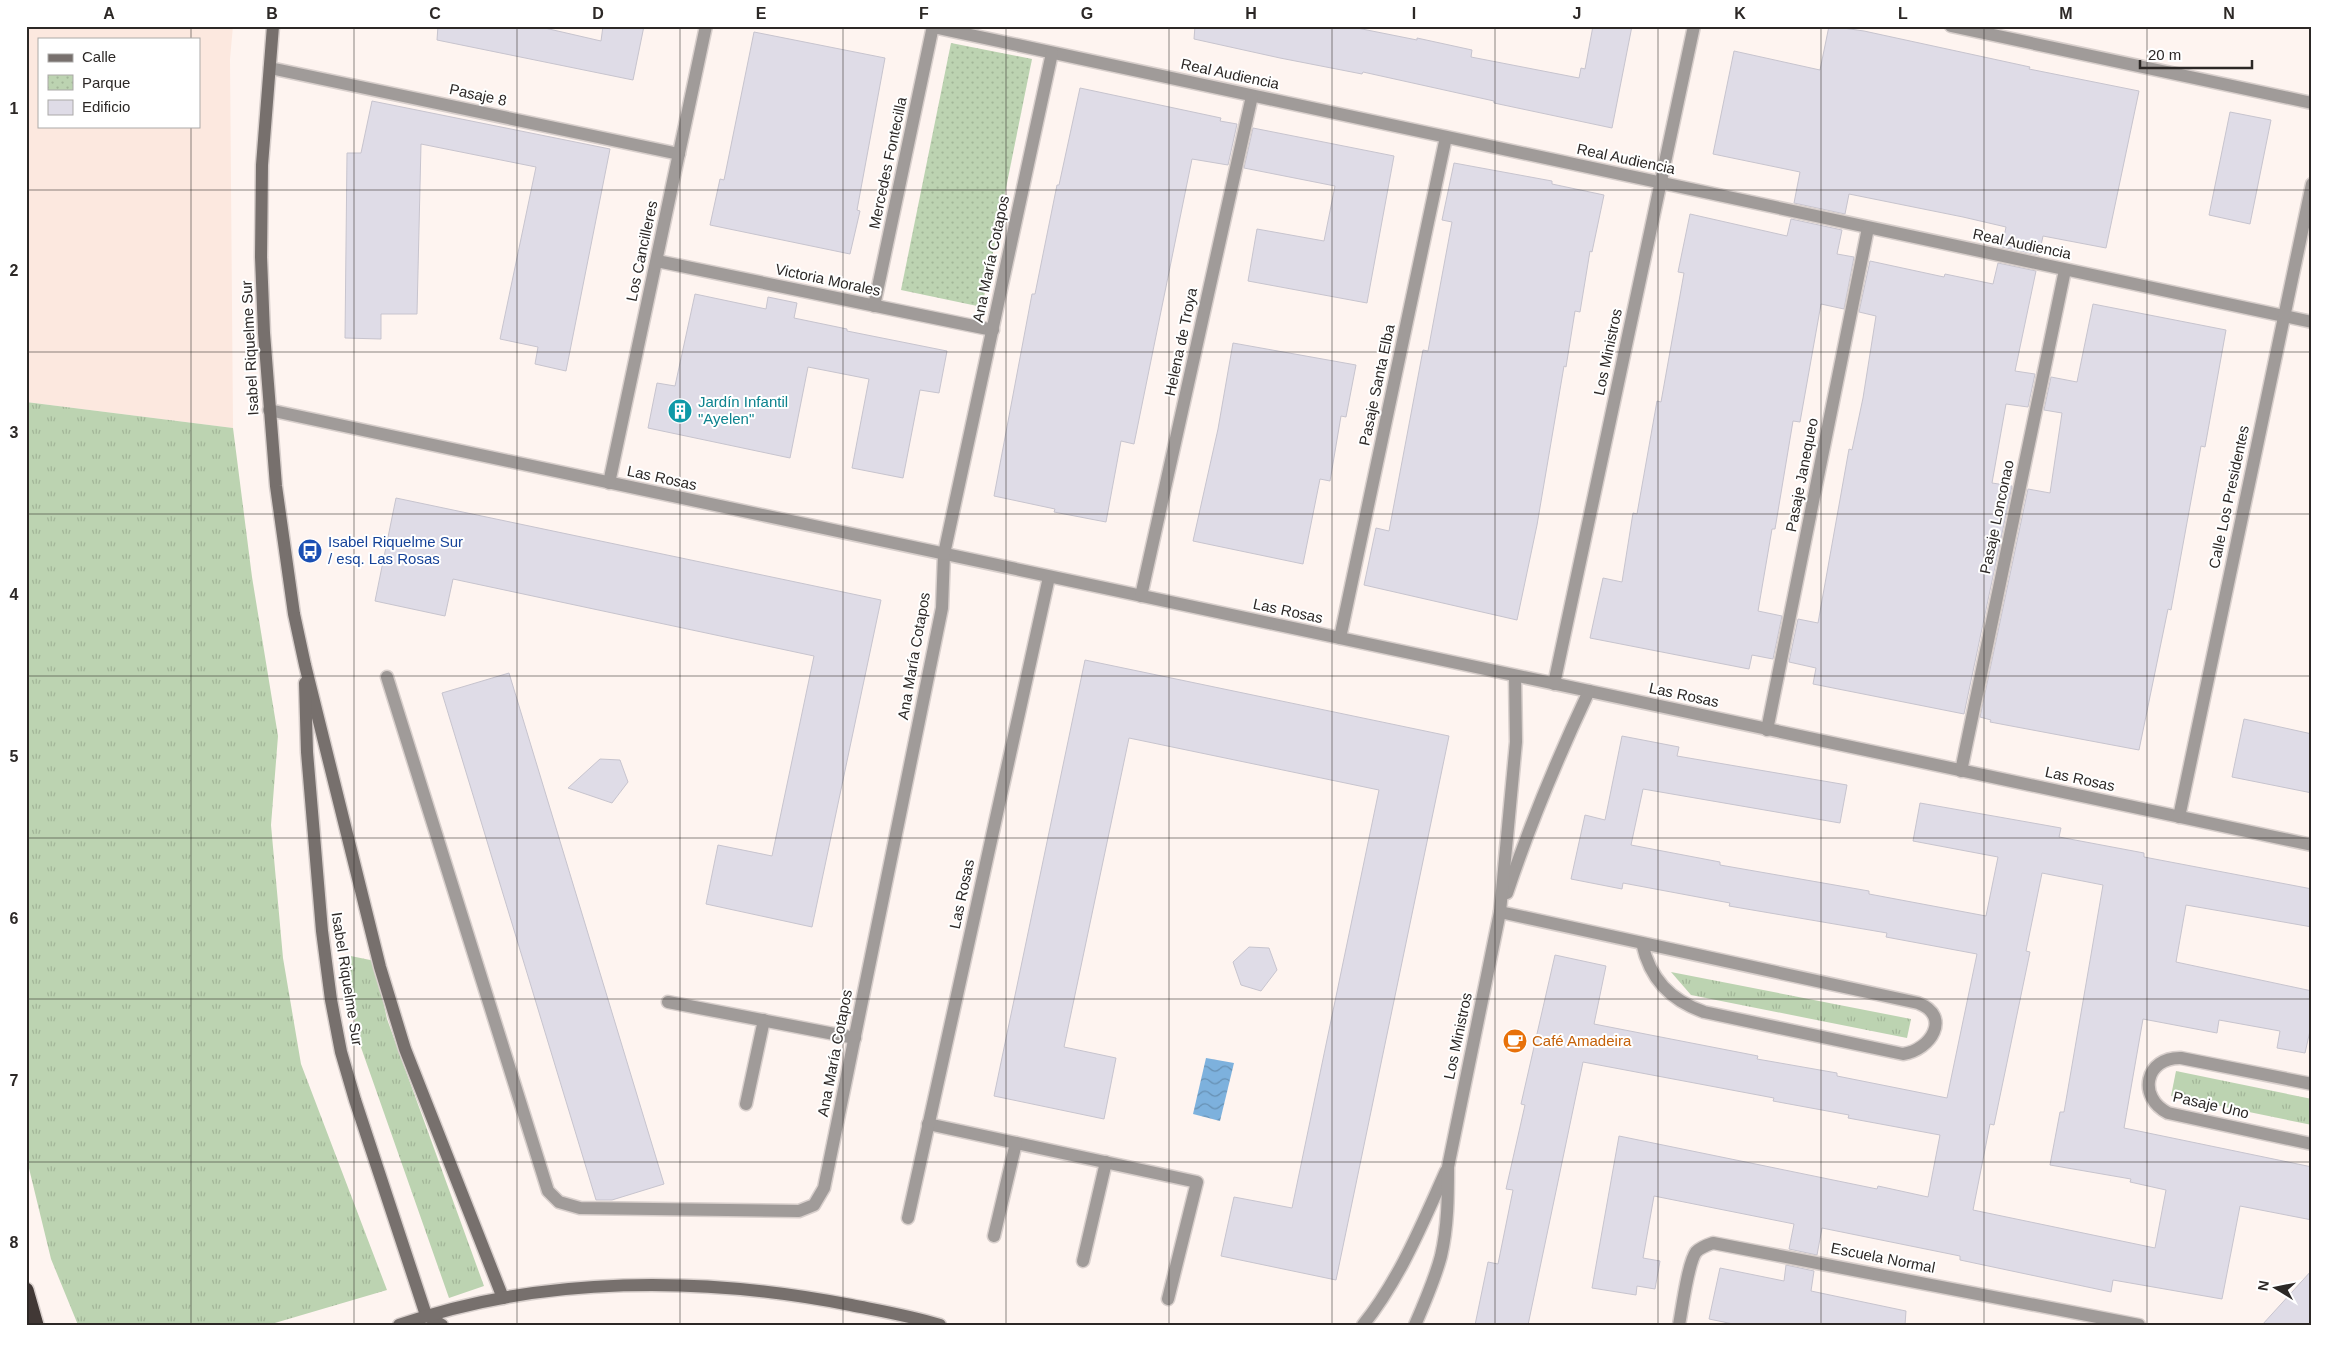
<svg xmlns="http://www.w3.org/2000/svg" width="2338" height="1351" font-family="Helvetica,sans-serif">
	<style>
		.built { fill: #fce8df; fill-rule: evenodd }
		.grass { fill: url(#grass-tufts) }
		.park { fill: url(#park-dots) }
		.water { fill: url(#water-waves) }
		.building { fill: #dfdce7; stroke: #c7c4ce; fill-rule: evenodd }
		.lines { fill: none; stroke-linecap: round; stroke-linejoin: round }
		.lane-casing { stroke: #d8cfcc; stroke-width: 15 }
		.street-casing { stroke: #d8cfcc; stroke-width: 15 }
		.secondary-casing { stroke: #d8cfcc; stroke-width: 15 }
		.highway-casing { stroke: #d8cfcc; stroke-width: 18 }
		.lane { stroke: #a09b99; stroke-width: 12 }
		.street { stroke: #a09b99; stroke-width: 12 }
		.secondary { stroke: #77706d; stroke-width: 12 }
		.highway { stroke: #413835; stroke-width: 15 }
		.grid { fill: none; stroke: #2c2826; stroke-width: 1; stroke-opacity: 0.55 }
		.labels { text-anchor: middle; stroke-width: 4; stroke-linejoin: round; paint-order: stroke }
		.street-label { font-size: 15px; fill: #2c2826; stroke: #fff }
		.culture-label { font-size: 15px; fill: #0d838f; stroke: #fff; text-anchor: start }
		.transit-label { font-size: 15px; fill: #164399; stroke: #fff; text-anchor: start }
		.food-label { font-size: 15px; fill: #c56008; stroke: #fff; text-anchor: start }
		.neatline { fill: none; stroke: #2c2826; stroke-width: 2 }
		.grid-label { font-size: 16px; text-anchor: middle; font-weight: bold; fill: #2c2826 }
	</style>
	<defs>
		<pattern id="grass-tufts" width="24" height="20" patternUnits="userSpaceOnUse" patternTransform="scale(1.25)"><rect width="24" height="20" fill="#bcd3b1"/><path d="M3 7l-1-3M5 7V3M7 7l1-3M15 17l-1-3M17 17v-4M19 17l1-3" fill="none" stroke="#a2b598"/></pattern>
		<pattern id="park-dots" width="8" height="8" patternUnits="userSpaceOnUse" patternTransform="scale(1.25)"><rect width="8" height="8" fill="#bcd3b1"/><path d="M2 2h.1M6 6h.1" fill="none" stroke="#a2b598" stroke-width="1.8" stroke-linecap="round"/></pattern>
		<pattern id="water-waves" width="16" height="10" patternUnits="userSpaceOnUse" patternTransform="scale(1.25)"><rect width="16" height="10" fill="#7db1dd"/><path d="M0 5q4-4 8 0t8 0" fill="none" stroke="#6790b3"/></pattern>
	</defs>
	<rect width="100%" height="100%" fill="#fef4f0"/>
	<path class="built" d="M26,26H233L230,59L233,428L26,402ZM39,39H199V126H39Z"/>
	<g class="grass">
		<polygon points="26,402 233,428 252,577 278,736 271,825 283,958 301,1064 387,1290 268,1325 78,1325 51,1259 26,1156"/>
		<polygon points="346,955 375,961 387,1019 484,1286 449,1298 357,1036"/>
		<polygon points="1671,972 1911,1019 1907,1038 1691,995"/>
		<polygon points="2176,1071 2312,1099 2312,1125 2171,1096"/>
	</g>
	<polygon class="park" points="951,43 1032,59 982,307 901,290"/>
	<polygon class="water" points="1206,1058 1234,1063 1220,1121 1193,1114"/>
	<g class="building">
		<polygon points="438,26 536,26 601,41 603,26 644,26 633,80 437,40"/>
		<polygon points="1195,26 1347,26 1417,40 1417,38 1472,50 1471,57 1579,78 1581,68 1585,69 1593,26 1632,26 1612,128 1494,103 1494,101 1363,72 1362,74 1280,58 1194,39"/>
		<polygon points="1829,26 1864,31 2030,67 2029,69 2139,91 2106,248 2043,236 2039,255 2002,247 2006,227 1963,217 1849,194 1845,214 1794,203 1800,172 1713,154 1734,51 1820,70"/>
		<polygon points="754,32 885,58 857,210 860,211 850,254 710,225 720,179 724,180"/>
		<polygon points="1080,88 1221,118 1220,121 1237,124 1228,165 1192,159 1134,444 1121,441 1106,522 1054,512 1055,509 994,496 1032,294 1035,294 1057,185 1059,185"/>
		<polygon points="372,101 610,149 566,371 535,364 538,347 500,339 536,167 421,144 417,314 381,314 381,339 345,338 347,153 361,153"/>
		<polygon points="2230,112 2271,120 2250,224 2209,215"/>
		<polygon points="1253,128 1394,156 1367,303 1248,281 1257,229 1324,241 1335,186 1244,168"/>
		<polygon points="1454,163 1552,181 1552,184 1604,195 1592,252 1590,251 1580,312 1575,311 1566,367 1564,366 1537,525 1517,620 1364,585 1376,528 1389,531 1423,350 1428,351 1452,222 1442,220"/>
		<polygon points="1690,214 1787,236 1791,219 1842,230 1837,254 1854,257 1844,309 1821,304 1800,422 1793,421 1775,529 1772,529 1758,611 1782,616 1773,659 1752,655 1749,669 1590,638 1603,578 1622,582 1633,513 1637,514 1657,401 1661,402 1684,273 1678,272"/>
		<polygon points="1870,261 1944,277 1945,274 1993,284 1998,263 2036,271 2015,371 2035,374 2028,407 2006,404 1992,483 2012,486 1964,714 1813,684 1816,668 1789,662 1798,619 1818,623 1849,449 1852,450 1863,398 1876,316 1859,312"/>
		<polygon points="695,294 766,309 768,297 797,303 794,318 847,329 847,331 947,351 939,393 920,390 903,478 852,468 869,379 808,367 790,458 648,428 657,383 675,386"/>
		<polygon points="2093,304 2226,330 2205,447 2201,446 2171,610 2168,609 2139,750 1990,722 1991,720 1980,717 2028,489 2050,493 2062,413 2044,410 2051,377 2077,382"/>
		<polygon points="1233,343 1356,365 1346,417 1341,416 1330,481 1320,479 1303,564 1193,541 1218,429"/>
		<polygon points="396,498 881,600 812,927 706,904 718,845 772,856 814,656 453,579 445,616 375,601"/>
		<polygon points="1085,660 1449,736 1336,1280 1221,1256 1234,1197 1292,1208 1379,790 1129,738 1064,1047 1116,1058 1104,1119 994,1096"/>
		<polygon points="509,673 664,1184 612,1200 596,1200 442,693"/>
		<polygon points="2244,719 2312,734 2312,793 2232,777"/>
		<path d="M1622,736L1679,747L1677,756L1847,785L1840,823L1643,789L1631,845L1720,862V865L1869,891V894L1986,916L1998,857L1913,841L1920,803L2061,828L2059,837L2144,853V857L2312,889V927L2186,905L2176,962L2312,991V1022L2305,1053L2277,1048L2280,1031L2219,1020L2217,1033L2143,1019L2124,1128L2312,1167V1220L2240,1206L2222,1299L2113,1280L2111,1292L1960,1260V1256L1822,1228L1817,1255L1789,1249L1794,1224L1654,1196L1643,1258L1660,1261L1655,1289L1637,1286L1636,1295L1592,1288L1619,1136L1877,1189L1878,1186L1928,1197L1940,1135L1848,1118L1849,1115L1773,1101L1774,1098L1583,1062L1528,1325H1475L1488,1262L1498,1264L1513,1190L1506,1189L1525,1105L1521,1104L1555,955L1606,966L1594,1024L1758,1056L1757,1059L1837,1073V1076L1947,1098L1977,954L1886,937L1887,933L1729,906L1730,903L1623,883L1622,889L1571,879L1585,815L1605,820ZM2042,873L2103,885L2064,1112H2060L2050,1165L2131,1179L2130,1182L2166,1190L2155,1248L1973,1210L1990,1124L1994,1125L2030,952L2026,951Z"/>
		<polygon points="600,759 620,760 628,782 612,803 568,788"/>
		<polygon points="1249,947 1269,948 1277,970 1261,991 1241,985 1233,962"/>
		<polygon points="1786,1265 1814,1271 1811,1291 1906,1311 1905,1325 1738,1325 1709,1319 1720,1268 1784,1281"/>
		<polygon points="2312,1270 2312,1325 2262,1325"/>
	</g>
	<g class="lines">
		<defs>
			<g id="lane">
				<polyline points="387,677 548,1191 559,1202 580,1208 799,1211 814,1205 824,1188 942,608 944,554"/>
				<polyline points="668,1002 855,1038"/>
				<polyline points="746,1104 764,1020"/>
				<polyline points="928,1124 1197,1182 1168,1299"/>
				<polyline points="908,1218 1049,577"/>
				<polyline points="994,1236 1016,1143"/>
				<polyline points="1083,1261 1106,1162"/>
			</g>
			<g id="street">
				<polyline points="1951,26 2312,103"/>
				<polyline points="933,27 2312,322"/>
				<polyline points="270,68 679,154"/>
				<polyline points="657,261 993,330"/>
				<polyline points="874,306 933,26"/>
				<polyline points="269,410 2312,845"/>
				<polyline points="609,483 706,26"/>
				<polyline points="944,554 1052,53"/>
				<polyline points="1141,596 1252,96"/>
				<polyline points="1340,638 1446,137"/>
				<polyline points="1554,684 1694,26"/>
				<polyline points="1767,730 1868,228"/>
				<polyline points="1961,771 2065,270"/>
				<polyline points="2179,817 2312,184"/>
				<path d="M1507,893C1530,824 1558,757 1589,691"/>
				<path d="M1500,912L1918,1003C1952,1016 1931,1050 1903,1054L1704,1012C1670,1000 1650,979 1642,943"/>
				<path d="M2312,1084L2181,1058C2145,1057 2137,1097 2168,1113L2312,1144"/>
				<path d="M1363,1325C1400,1279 1422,1224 1446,1171"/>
				<path d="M1415,1325C1425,1302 1435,1279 1441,1256C1448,1226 1448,1196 1448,1167L1500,912L1516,742L1515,676"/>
				<path d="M1679,1325C1682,1309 1688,1263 1696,1252C1701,1247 1707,1245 1713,1243L2139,1325"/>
			</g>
			<g id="secondary">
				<polyline points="273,26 262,165 261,257 264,333 276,486 294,614 305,665 380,967 405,1049 503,1298"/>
				<polyline points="305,683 307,752 322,931 331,1000 341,1052 355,1100 426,1315"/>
				<polyline points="426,1315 442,1325"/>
				<path d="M399,1325C543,1275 703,1276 851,1305C881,1311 911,1316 940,1325"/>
			</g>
			<polyline id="highway" points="26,1290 36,1325"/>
		</defs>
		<use href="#lane" class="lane-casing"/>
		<use href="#street" class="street-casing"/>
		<use href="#secondary" class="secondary-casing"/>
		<use href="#highway" class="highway-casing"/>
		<use href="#lane" class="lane"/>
		<use href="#street" class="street"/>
		<use href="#secondary" class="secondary"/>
		<use href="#highway" class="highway"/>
	</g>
	<path class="grid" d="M191,26V39M354,26V1325M517,26V1325M680,26V1325M843,26V1325M1006,26V1325M1169,26V1325M1332,26V1325M1495,26V1325M1658,26V1325M1821,26V1325M1984,26V1325M2147,26V1325M191,126V1325M26,190H2312M26,352H2312M26,514H2312M26,676H2312M26,838H2312M26,999H2312M26,1162H2312"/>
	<defs>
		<symbol id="building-disc" viewBox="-11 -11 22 22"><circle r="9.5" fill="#0f9aa8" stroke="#fff"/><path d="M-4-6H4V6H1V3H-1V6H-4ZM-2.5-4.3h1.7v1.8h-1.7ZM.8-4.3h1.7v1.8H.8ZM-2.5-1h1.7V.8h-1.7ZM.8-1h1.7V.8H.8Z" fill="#fff"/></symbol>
		<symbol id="bus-disc" viewBox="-11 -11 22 22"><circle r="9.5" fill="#1a4fb4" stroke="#fff"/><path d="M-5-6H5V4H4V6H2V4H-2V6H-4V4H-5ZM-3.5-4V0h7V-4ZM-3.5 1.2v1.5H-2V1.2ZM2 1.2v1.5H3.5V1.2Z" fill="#fff"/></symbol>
		<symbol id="cafe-disc" viewBox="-11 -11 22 22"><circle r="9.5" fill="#e8710a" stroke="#fff"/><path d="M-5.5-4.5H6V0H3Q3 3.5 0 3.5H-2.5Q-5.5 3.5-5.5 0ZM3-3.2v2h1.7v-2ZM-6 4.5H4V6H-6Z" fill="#fff"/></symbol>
	</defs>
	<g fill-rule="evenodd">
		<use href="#building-disc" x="666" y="397" width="28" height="28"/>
		<use href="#bus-disc" x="296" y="537" width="28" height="28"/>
		<use href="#cafe-disc" x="1501" y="1027" width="28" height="28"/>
	</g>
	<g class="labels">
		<g class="street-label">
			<text transform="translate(1230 74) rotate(12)" y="5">Real Audiencia</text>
			<text transform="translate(478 95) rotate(12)" y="5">Pasaje 8</text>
			<text transform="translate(1626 159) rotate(12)" y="5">Real Audiencia</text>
			<text transform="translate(888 163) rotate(-78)" y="5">Mercedes Fontecilla</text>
			<text transform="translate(2022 244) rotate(12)" y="5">Real Audiencia</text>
			<text transform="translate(642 251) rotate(-78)" y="5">Los Cancilleres</text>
			<text transform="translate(991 259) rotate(-78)" y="5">Ana María Cotapos</text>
			<text transform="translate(828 280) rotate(12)" y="5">Victoria Morales</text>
			<text transform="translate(1181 342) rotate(-78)" y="5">Helena de Troya</text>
			<text transform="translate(250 348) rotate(-93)" y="5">Isabel Riquelme Sur</text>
			<text transform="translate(1608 352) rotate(-78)" y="5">Los Ministros</text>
			<text transform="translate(1377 385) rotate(-78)" y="5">Pasaje Santa Elba</text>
			<text transform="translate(1802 475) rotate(-79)" y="5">Pasaje Janequeo</text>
			<text transform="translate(662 478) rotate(12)" y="5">Las Rosas</text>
			<text transform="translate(2229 497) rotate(-78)" y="5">Calle Los Presidentes</text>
			<text transform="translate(1997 517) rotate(-78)" y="5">Pasaje Lonconao</text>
			<text transform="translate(1288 611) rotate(12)" y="5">Las Rosas</text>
			<text transform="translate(914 656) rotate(-80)" y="5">Ana María Cotapos</text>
			<text transform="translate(1684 695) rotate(12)" y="5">Las Rosas</text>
			<text transform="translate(2080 779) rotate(12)" y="5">Las Rosas</text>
			<text transform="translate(962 894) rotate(-78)" y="5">Las Rosas</text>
			<text transform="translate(347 979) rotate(81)" y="5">Isabel Riquelme Sur</text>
			<text transform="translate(1458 1036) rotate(-78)" y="5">Los Ministros</text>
			<text transform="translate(835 1053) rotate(-79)" y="5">Ana María Cotapos</text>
			<text transform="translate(2211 1105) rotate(13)" y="5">Pasaje Uno</text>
			<text transform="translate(1883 1258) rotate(11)" y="5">Escuela Normal</text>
		</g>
		<g class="culture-label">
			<text x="698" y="407">Jardín Infantil<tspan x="698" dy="17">"Ayelen"</tspan></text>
		</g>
		<g class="transit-label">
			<text x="328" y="547">Isabel Riquelme Sur<tspan x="328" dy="17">/ esq. Las Rosas</tspan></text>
		</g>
		<g class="food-label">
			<text x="1532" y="1046">Café Amadeira</text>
		</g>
	</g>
	<rect width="2338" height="1351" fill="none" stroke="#ffffff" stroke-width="55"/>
	<rect x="38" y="38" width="162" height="90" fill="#ffffff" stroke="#aba9a8"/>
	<rect x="48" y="54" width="25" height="8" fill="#77706d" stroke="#aba9a8"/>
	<text x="82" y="62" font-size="15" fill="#2c2826">Calle</text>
	<rect x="48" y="75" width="25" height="15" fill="url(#park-dots)" stroke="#aba9a8"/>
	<text x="82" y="88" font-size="15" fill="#2c2826">Parque</text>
	<rect x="48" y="100" width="25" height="15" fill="#dfdce7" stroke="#aba9a8"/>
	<text x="82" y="112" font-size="15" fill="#2c2826">Edificio</text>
	<g transform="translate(2276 1288) rotate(280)" stroke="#ffffff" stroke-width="4" paint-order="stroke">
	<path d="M0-4L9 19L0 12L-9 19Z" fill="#2c2826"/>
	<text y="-8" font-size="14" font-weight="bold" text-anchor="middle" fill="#2c2826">N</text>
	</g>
	<path d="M2140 60v8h112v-8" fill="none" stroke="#2c2826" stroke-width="2.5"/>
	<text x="2148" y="60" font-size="15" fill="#2c2826" stroke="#ffffff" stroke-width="4" paint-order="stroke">20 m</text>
	<rect x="28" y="28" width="2282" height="1296" class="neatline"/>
	<g class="grid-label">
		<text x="109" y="19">A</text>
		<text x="272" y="19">B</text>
		<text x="435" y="19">C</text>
		<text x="598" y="19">D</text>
		<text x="761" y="19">E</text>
		<text x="924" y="19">F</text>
		<text x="1087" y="19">G</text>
		<text x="1251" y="19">H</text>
		<text x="1414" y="19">I</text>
		<text x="1577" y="19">J</text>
		<text x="1740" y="19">K</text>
		<text x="1903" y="19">L</text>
		<text x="2066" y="19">M</text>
		<text x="2229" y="19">N</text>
		<text x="14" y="114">1</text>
		<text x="14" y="276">2</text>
		<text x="14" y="438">3</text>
		<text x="14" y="600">4</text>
		<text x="14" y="762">5</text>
		<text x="14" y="924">6</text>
		<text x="14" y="1086">7</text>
		<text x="14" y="1248">8</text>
	</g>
</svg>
